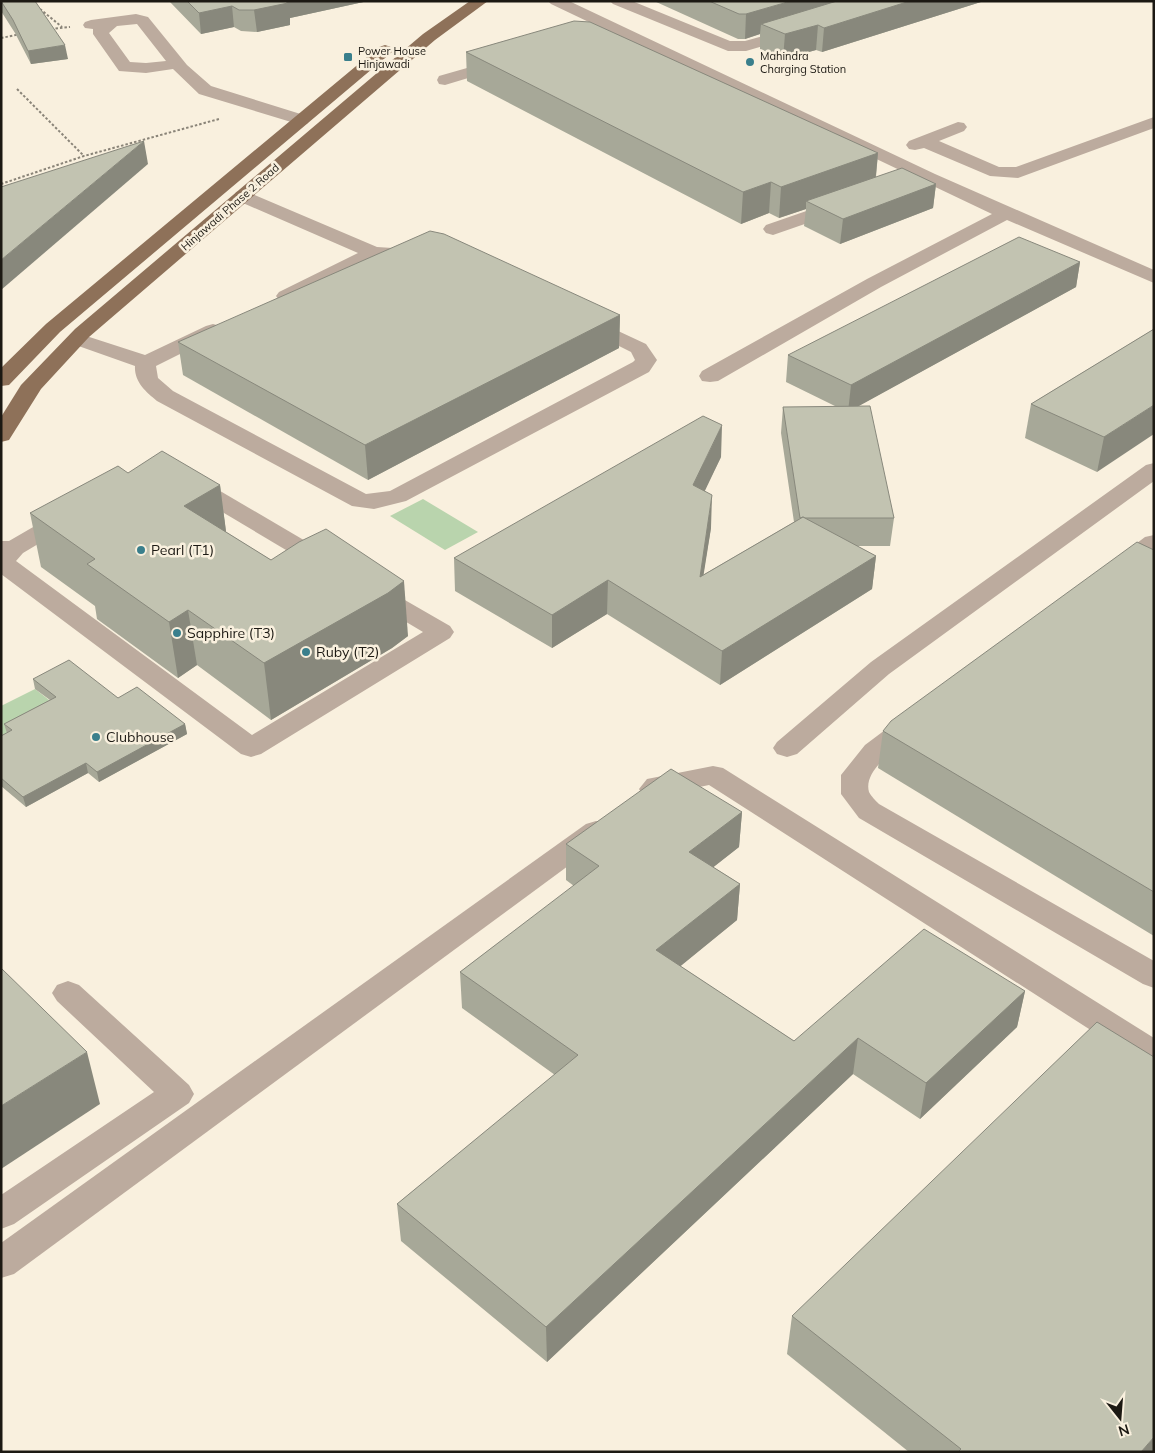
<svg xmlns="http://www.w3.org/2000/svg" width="1155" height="1453" font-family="Mulish,sans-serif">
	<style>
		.water { fill: #b9d4ad }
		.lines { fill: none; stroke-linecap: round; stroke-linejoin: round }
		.path { stroke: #8a8478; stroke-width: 2; stroke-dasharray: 2.5 2; stroke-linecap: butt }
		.minor { fill: #bcab9e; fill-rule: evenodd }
		.major { fill: #8e7159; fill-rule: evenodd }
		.wall { fill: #a7a898 }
		.shaded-wall { fill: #88887c }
		.building { fill: #c2c3b1; stroke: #88887c }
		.poi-dot { fill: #3a7f8c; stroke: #f9f0de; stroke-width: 2 }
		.labels { text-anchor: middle; stroke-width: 5; stroke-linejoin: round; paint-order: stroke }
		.far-poi-label { font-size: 11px; fill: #1c1913; stroke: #f9f0de; text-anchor: start }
		.far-street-label { font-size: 11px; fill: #1c1913; stroke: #f9f0de }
		.poi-label { font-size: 14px; fill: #1c1913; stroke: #f9f0de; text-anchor: start }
	</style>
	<rect width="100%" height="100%" fill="#f9f0de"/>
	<g class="water">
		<polygon points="423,499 478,532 445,550 390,516"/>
		<polygon points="35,689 58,707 1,748 1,706"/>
	</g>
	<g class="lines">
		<g class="path">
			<polyline points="40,9 62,27"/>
			<polyline points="51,29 70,27"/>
			<polyline points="1,38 21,34"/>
			<polyline points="17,89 84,156"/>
			<polyline points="1,184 84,156 219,119"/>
		</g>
		<g class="minor">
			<polygon points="548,1 569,1 935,174 1154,270 1154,283 1007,220 881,287 718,381 710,382 702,381 699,376 702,371 867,279 992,214 551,4"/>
			<polygon points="610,1 632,1 730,41 745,41 796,27 802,29 804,32 802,35 746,51 728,51 613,4"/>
			<path d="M136,14L148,17L187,65L211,86L307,116L310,120L307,124L301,125L199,94L173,69L146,73L119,71L93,34V29L85,28L83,25L85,22L91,20ZM137,24L166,61L146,63L130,62L109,33L117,26Z"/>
			<polygon points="502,58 508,60 510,63 508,66 445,85 439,84 437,80 439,76"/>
			<polygon points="1154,117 1154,128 1018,178 990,176 924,148 915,150 909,149 906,145 909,141 958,122 964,123 967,127 964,131 939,141 999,167 1016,167"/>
			<polygon points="243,190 377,247 424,250 427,254 424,258 417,260 377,259 293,300 286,302 279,300 276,296 279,292 358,253 236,200 234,196 236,192"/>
			<polygon points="841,199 848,201 850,205 848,209 773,235 766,233 763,229 766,225"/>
			<path d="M586,316L646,344L657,360L649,372L406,501L374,509L352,506L157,401C146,392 134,382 135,366L70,343L66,339L70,335L77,333L145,355L206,326L213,324L220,326L223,330L220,334L156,366L158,378L173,391L366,494L390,491L633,362L635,360L631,352L579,326L576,322L579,318Z"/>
			<polygon points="1154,463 1154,481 889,674 797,754 787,757 777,754 773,748 777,742 871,662 1146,465"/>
			<polygon points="190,476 198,478 336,559 339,564 336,569 327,571 318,569 182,488 178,483 182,478"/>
			<polygon points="67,510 75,512 79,517 75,522 23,553 16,561 252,735 423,632 366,598 362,593 366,588 375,585 384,588 450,626 454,632 450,638 261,754 251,757 241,754 1,574 1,541 9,541 59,512"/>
			<path d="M1154,535V554C1140,565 1127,580 1108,575L1105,570L1108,565L1145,537Z"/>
			<path d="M911,715L921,718L925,724L921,730C904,743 862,768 869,792C871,796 876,801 879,804L1154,961V988L1143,984L859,818L841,794V775L865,745L901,718Z"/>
			<polygon points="713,766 723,768 1154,1038 1154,1067 1142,1063 709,785 666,794 653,799 643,796 639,789 647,779"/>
			<polygon points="596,821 606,824 611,831 606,838 14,1274 1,1278 1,1243 586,824"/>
			<polygon points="68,981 79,985 189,1085 194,1094 189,1103 14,1224 1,1229 1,1195 154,1092 57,1001 52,993 57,985"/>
		</g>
		<g class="major">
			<polygon points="470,1 488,1 435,40 89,337 41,389 9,440 1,442 1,417 21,385 75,329 423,34"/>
			<polygon points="385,45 391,47 393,50 391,53 60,332 9,385 1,386 1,368 46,324 379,47"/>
		</g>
	</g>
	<g class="wall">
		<polygon points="1,1 68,59 31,64 15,33 1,11"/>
		<polygon points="169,1 368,1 290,18 290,25 257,32 241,31 234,27 201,34"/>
		<polygon points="654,1 984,1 822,52 816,50 783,59 760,49 760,34 745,39 738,39"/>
		<polygon points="466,52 878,153 876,177 936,184 933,208 840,244 804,226 806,209 779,218 769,213 741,224 467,81"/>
		<polygon points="1080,262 1076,287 858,406 894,518 890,546 857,546 876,556 872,589 720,685 607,614 552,648 455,591 454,558 721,457 704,491 711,528 703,575 794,522 781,433 783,407 837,407 786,382 788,355"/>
		<polygon points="620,315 619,348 368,480 183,375 178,342"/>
		<polygon points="1154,329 1097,472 1025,438 1031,404"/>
		<polygon points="128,473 220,485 226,532 271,560 408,636 392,648 271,720 197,665 178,678 97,619 95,606 41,567 30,513"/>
		<polygon points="1154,550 1154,936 878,768 883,731"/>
		<polygon points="33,679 118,698 185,724 187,734 99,782 88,773 26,807 1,786 1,736 7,733 4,724 50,700 35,689"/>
		<polygon points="742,812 739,847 713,867 740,884 737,920 680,966 794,1041 1025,991 1017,1027 920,1119 853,1074 547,1362 401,1241 397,1204 555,1075 462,1008 460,972 574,886 566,880 566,844"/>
		<polygon points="792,1316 1154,1452 909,1452 787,1354"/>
	</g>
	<g class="shaded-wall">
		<polygon points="281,1 368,1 290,18 290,25 257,32 254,10"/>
		<polygon points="791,1 871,1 761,24 760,34 745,39 746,14"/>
		<polygon points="910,1 984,1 822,52 824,28"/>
		<polygon points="232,6 234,27 201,34 199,13"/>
		<polygon points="818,25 816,50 783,59 785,34"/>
		<polygon points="65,45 68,59 31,64 28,51"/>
		<polygon points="144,141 148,164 1,290 1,260"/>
		<polygon points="878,153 875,184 806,201 806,209 779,218 781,187"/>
		<polygon points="771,182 769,213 741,224 743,192"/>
		<polygon points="936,184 933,208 840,244 843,219"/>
		<polygon points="1080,262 1076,287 848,412 851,385"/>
		<polygon points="620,315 619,348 368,480 365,445"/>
		<polygon points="1154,405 1154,434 1097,472 1104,437"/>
		<polygon points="722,425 721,457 692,518 693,485"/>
		<polygon points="220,485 227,539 184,506"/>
		<polygon points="712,495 711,528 698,610 700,577"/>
		<polygon points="876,556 872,589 720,685 722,651"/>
		<polygon points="608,580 607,614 552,648 552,615"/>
		<polygon points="404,581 408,636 392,648 271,720 264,663"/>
		<polygon points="188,610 197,665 178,678 169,622"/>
		<polygon points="185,724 187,734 99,782 97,772"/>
		<polygon points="86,763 88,773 26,807 23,797"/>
		<polygon points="742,812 739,847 687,888 689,852"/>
		<polygon points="740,884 737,920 655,987 656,950"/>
		<polygon points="1025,991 1017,1027 920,1119 926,1083"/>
		<polygon points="858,1038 853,1074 547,1362 546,1327"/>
		<polygon points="87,1052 100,1104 1,1169 1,1106"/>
		<polygon points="1154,1437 1154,1452 1141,1452"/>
	</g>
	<g class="building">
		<polygon points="1,1 35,1 65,45 28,51 13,20"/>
		<polygon points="187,1 285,1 288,3 254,10 239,10 232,6 199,13"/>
		<polygon points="709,1 791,1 746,14 739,14"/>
		<polygon points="837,1 910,1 824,28 818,25 785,34 761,24"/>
		<polygon points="574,21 590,22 878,153 781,187 771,182 743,192 466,52"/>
		<polygon points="144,141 1,260 1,187"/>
		<polygon points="902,168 936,184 843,219 806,201"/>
		<polygon points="430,231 444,234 620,315 365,445 178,342"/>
		<polygon points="1019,237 1080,262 851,385 788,355"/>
		<polygon points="1154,329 1154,405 1104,437 1031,404"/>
		<polygon points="870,406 894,518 805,518 803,517 800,518 783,407"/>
		<polygon points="703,416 722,425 693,485 712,495 700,577 803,517 876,556 722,651 608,580 552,615 454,558"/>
		<polygon points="162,451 220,485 184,506 271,560 299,542 326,529 404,581 388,593 264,663 188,610 169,622 87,564 95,559 30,513 118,466 128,473"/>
		<polygon points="1137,542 1154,550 1154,892 883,731 891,721"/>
		<polygon points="69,660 118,698 137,687 185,724 97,772 86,763 23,797 1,778 1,736 12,730 4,724 56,697 33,679"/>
		<polygon points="671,769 742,812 689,852 740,884 656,950 794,1041 924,929 1025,991 926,1083 858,1038 546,1327 397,1204 578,1055 460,972 599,866 566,844"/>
		<polygon points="1,968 87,1052 1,1106"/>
		<polygon points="1097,1022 1154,1057 1154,1437 1141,1452 958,1452 961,1449 792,1316"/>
	</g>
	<g class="poi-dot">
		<rect x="343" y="52" width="10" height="10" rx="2.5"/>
		<circle cx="750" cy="62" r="5"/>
		<circle cx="141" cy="550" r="5"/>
		<circle cx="177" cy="633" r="5"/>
		<circle cx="306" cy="652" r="5"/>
		<circle cx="96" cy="737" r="5"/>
	</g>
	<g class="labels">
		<g class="far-poi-label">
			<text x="358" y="55">Power House<tspan x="358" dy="13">Hinjawadi</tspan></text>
			<text x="760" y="60">Mahindra<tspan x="760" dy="13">Charging Station</tspan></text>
		</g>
		<g class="far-street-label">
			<text transform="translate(230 207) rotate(-41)" y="4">Hinjawadi Phase 2 Road</text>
		</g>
		<g class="poi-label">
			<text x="151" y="555">Pearl (T1)</text>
			<text x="187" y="638">Sapphire (T3)</text>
			<text x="316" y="657">Ruby (T2)</text>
			<text x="106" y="742">Clubhouse</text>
		</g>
	</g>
	<rect width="1155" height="1453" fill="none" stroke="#1c1913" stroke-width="5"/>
	<g transform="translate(1120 1418) rotate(163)" stroke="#f9f0de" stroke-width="4" paint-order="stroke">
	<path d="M0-4L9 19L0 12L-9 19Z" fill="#1c1913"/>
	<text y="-8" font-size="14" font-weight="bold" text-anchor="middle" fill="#1c1913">N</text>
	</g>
</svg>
